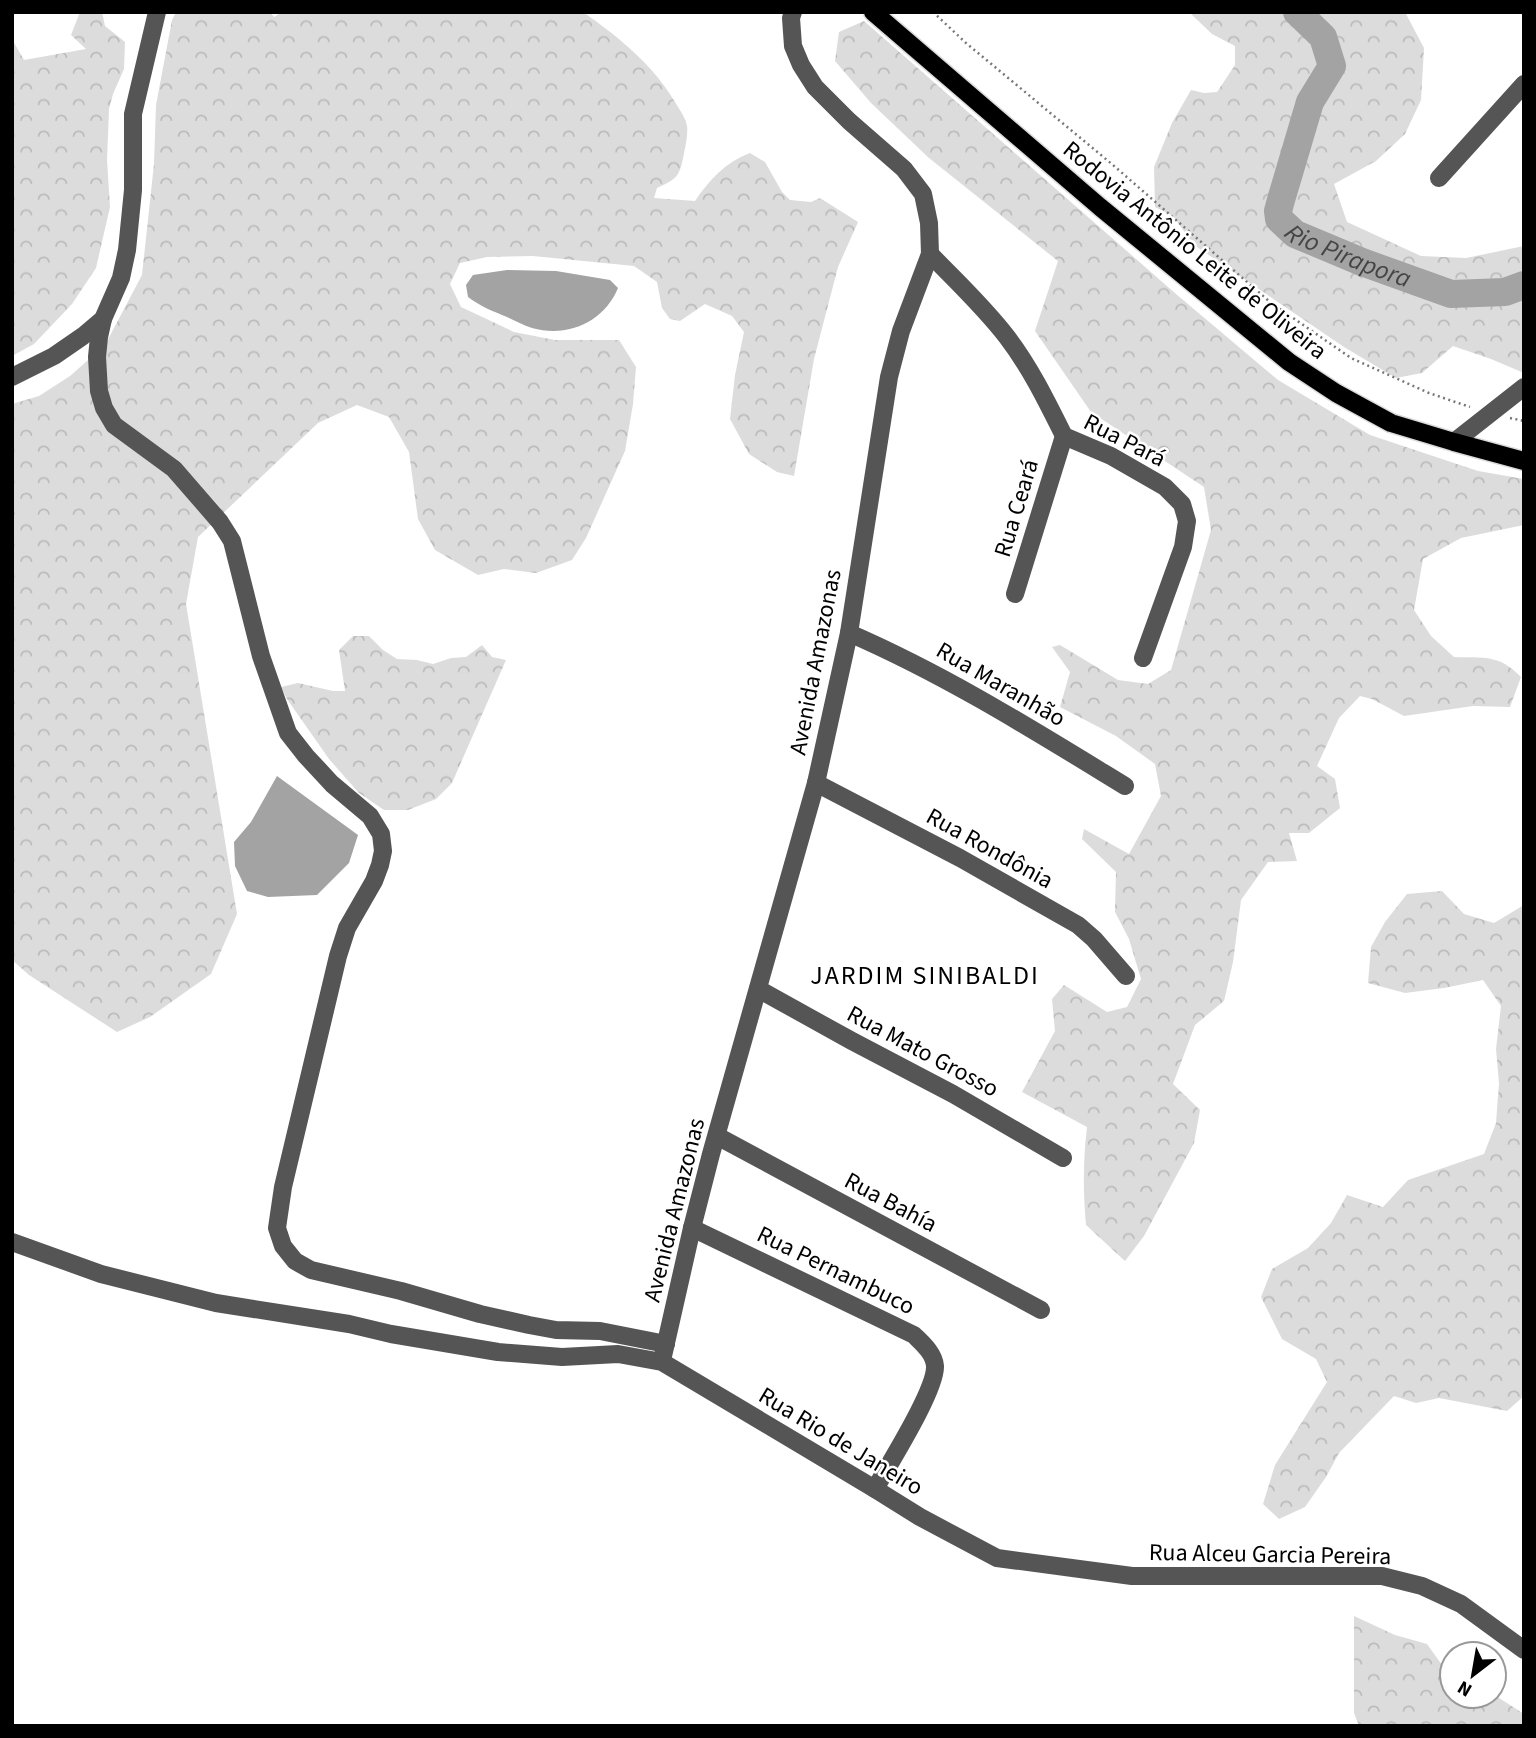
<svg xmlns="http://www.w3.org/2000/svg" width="1536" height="1738" font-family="'Source Sans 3',sans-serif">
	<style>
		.forest { fill: url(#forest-crowns) }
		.water { fill: #a3a3a3 }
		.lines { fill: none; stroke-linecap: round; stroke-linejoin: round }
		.river { stroke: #a3a3a3; stroke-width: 28 }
		.major-casing { stroke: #dbdbdb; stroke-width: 21 }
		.path { stroke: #777; stroke-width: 2.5; stroke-dasharray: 2 3.5; stroke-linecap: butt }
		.minor { stroke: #555; stroke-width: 18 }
		.major { stroke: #000; stroke-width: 18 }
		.labels { text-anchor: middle; stroke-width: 5; stroke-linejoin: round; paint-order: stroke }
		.street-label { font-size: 24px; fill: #000; stroke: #fff }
		.water-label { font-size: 26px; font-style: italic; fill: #444; stroke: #fff }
		.neighbourhood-label { font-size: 26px; letter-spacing: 2px; fill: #000; stroke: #fff }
	</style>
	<defs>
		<pattern id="forest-crowns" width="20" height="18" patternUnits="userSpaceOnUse" patternTransform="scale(1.75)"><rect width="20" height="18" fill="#dcdcdc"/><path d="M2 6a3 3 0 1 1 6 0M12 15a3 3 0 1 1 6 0" fill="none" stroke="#bbb"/></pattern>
	</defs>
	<rect width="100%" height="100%" fill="#fff"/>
	<g class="forest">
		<polygon points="80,12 102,12 105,26 125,42 124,69 113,94 109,109 107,160 110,207 96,268 72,304 34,344 12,356 12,39 24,60 86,49 71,35"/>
		<path d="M176,12H270L274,17L282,12H583C620,38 655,66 678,107C681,112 686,119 687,126C688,134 686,144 684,153C680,175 678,179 657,188L654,198L695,201C709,180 726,162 750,153L765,162L782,192L790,200L811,202L820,198L858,222L838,267L814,359L794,476L777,472L749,454L730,419L735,375L744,332L732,316L705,304L680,321L670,319L662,308L657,282L634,266L533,256L487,257L460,263L450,284L461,307L514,332L555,340H619L636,367L633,404L625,451L586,538L572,560L536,573L504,569L478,575L435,550L418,519L409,452L389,417L357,405L318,423L198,537L186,604L237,914L211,974L150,1017L117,1032L29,975L12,960V404L39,396L70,376L105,345L142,275L154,164L156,105L172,20Z"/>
		<polygon points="1189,12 1405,12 1424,48 1421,100 1405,134 1376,161 1334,184 1347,222 1421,256 1466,258 1524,246 1524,373 1491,359 1453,346 1422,373 1396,378 1344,347 1194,245 1173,216 1155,207 1154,167 1172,123 1191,90 1204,93 1217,92 1235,65 1235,46 1212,34"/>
		<path d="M864,21L1176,294L1278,380L1370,435L1478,471L1524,479V525L1461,538L1423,559L1414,610L1431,636L1454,657C1483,658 1499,654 1521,677L1510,707L1473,706L1404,716L1372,699L1360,696L1339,718L1317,766L1335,779L1340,808L1309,833H1289L1297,861L1268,862L1241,900L1233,962L1224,1001L1195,1025L1173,1084L1200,1110L1194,1143L1144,1236L1125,1261L1086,1225C1083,1191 1083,1161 1087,1127L1022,1092L1055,1031L1052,999L1064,985L1107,1012L1127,1007L1141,979L1129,939L1115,912L1116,872L1082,839L1084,829L1129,854L1161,796L1155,764L1116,736L1060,707L1070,672L1052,647L1060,645L1118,680L1148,684L1171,670L1211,530L1204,487L1091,412L1035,331L1058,261L929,158L871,103L835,61L839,32Z"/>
		<polygon points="353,636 369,636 383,650 397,659 417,660 433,664 451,658 466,657 482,645 492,657 506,660 452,783 436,799 408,810 384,810 359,793 329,759 287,699 281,687 298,683 333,691 345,691 339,650"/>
		<polygon points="1442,891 1464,914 1494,923 1524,905 1524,1396 1507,1411 1439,1398 1416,1403 1394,1396 1339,1453 1326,1477 1305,1507 1279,1519 1263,1504 1275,1465 1327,1382 1316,1359 1282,1339 1261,1297 1272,1269 1308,1248 1331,1223 1347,1195 1383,1207 1408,1180 1484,1154 1496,1123 1499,1083 1496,1049 1501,1006 1483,980 1444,988 1405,993 1368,983 1371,947 1385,922 1407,894"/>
		<polygon points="1354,1616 1395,1635 1427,1644 1447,1672 1452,1671 1452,1696 1494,1696 1494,1690 1496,1696 1524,1714 1524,1726 1359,1726 1354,1713"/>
	</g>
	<g class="water">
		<path d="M507,270L556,271L610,280L618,288C604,322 568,338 532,328C523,325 515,321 507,317C492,311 480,306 468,297L466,285L473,275Z"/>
		<polygon points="277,776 358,835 349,863 317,895 268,897 247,891 235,866 234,842 251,822"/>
	</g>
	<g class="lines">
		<path class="river" id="s1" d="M1297,12L1323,37L1332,66L1310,102L1281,200L1278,211L1279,219L1295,234L1362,262L1451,294L1505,292L1524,285"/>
		<defs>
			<polyline id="major" points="873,12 1100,207 1289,362 1336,393 1391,423 1454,442 1524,461"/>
		</defs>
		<use href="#major" class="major-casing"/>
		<g class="path">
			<polyline points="933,12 966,43 1113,165 1270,302 1351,358 1429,393 1470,407"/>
			<polyline points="1510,418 1524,421"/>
		</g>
		<g class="minor">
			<polyline points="1439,178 1524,84"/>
			<path d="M930,254C956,281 984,307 1007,337C1030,367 1047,402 1064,436L1111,456L1165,487L1182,504L1187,521L1183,547L1143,658"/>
			<polyline points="103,319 99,337 97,357 99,391 104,408 114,425 174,469 220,522 232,541 261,656 288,733 306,756 332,784 370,816 381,834 383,851 380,865 374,881 347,928 338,956 283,1187 277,1228 283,1246 295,1261 311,1270 401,1291 480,1314 529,1325 556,1330 600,1331 666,1344"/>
			<polyline points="12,377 54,356 83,336 103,319 121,278 127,250 133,190 133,114 157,12"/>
			<polyline points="1454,442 1524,387"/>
			<polyline points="1015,594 1064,436"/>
			<path d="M849,633C946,675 1035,731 1125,786"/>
			<polyline points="816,783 960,858 1078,925 1094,939 1126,976"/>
			<polyline points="758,989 852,1041 953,1094 1063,1158"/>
			<polyline points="717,1136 1041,1310"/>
			<path d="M692,1228L914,1335C922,1343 934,1353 935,1366C936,1390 889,1464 875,1489"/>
			<polyline points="12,1242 101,1274 216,1303 349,1324 391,1334 498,1352 562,1357 618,1354 662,1362 875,1489 920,1517 997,1558 1132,1576 1382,1576 1422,1586 1461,1604 1524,1650"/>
			<polyline points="663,1356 692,1228 711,1154 816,783 849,633 889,377 901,331 930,254 929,223 923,194 904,169 849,121 815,87 801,65 793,46 791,18 793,12"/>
		</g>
		<use href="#major" class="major"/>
	</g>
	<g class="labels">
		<g class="street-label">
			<text transform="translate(1195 250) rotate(39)" y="8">Rodovia Antônio Leite de Oliveira</text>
			<text transform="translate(1125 440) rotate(27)" y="8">Rua Pará</text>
			<text transform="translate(1016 508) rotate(-73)" y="8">Rua Ceará</text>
			<text transform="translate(815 662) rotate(-79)" y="8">Avenida Amazonas</text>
			<text transform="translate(1001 684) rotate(30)" y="8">Rua Maranhão</text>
			<text transform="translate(990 848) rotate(29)" y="8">Rua Rondônia</text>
			<text transform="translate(923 1051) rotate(28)" y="8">Rua Mato Grosso</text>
			<text transform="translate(891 1202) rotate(28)" y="8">Rua Bahía</text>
			<text transform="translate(674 1210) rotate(-76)" y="8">Avenida Amazonas</text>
			<text transform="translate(836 1270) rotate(26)" y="8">Rua Pernambuco</text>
			<text transform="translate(841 1441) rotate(31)" y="8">Rua Rio de Janeiro</text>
			<text transform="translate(1270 1554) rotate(1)" y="8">Rua Alceu Garcia Pereira</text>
		</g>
		<g class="water-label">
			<text dy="9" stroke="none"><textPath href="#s1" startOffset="310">Rio Pirapora</textPath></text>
		</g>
		<g class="neighbourhood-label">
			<text x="925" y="984">JARDIM SINIBALDI</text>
		</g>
	</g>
	<rect width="1536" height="1738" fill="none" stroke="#000000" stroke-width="28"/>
	<g transform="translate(1473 1675) rotate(211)"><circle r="33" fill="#ffffff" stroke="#999999" stroke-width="2"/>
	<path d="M0-5L12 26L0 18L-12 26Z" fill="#000000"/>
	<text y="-10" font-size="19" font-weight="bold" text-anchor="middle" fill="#000000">N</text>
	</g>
</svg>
